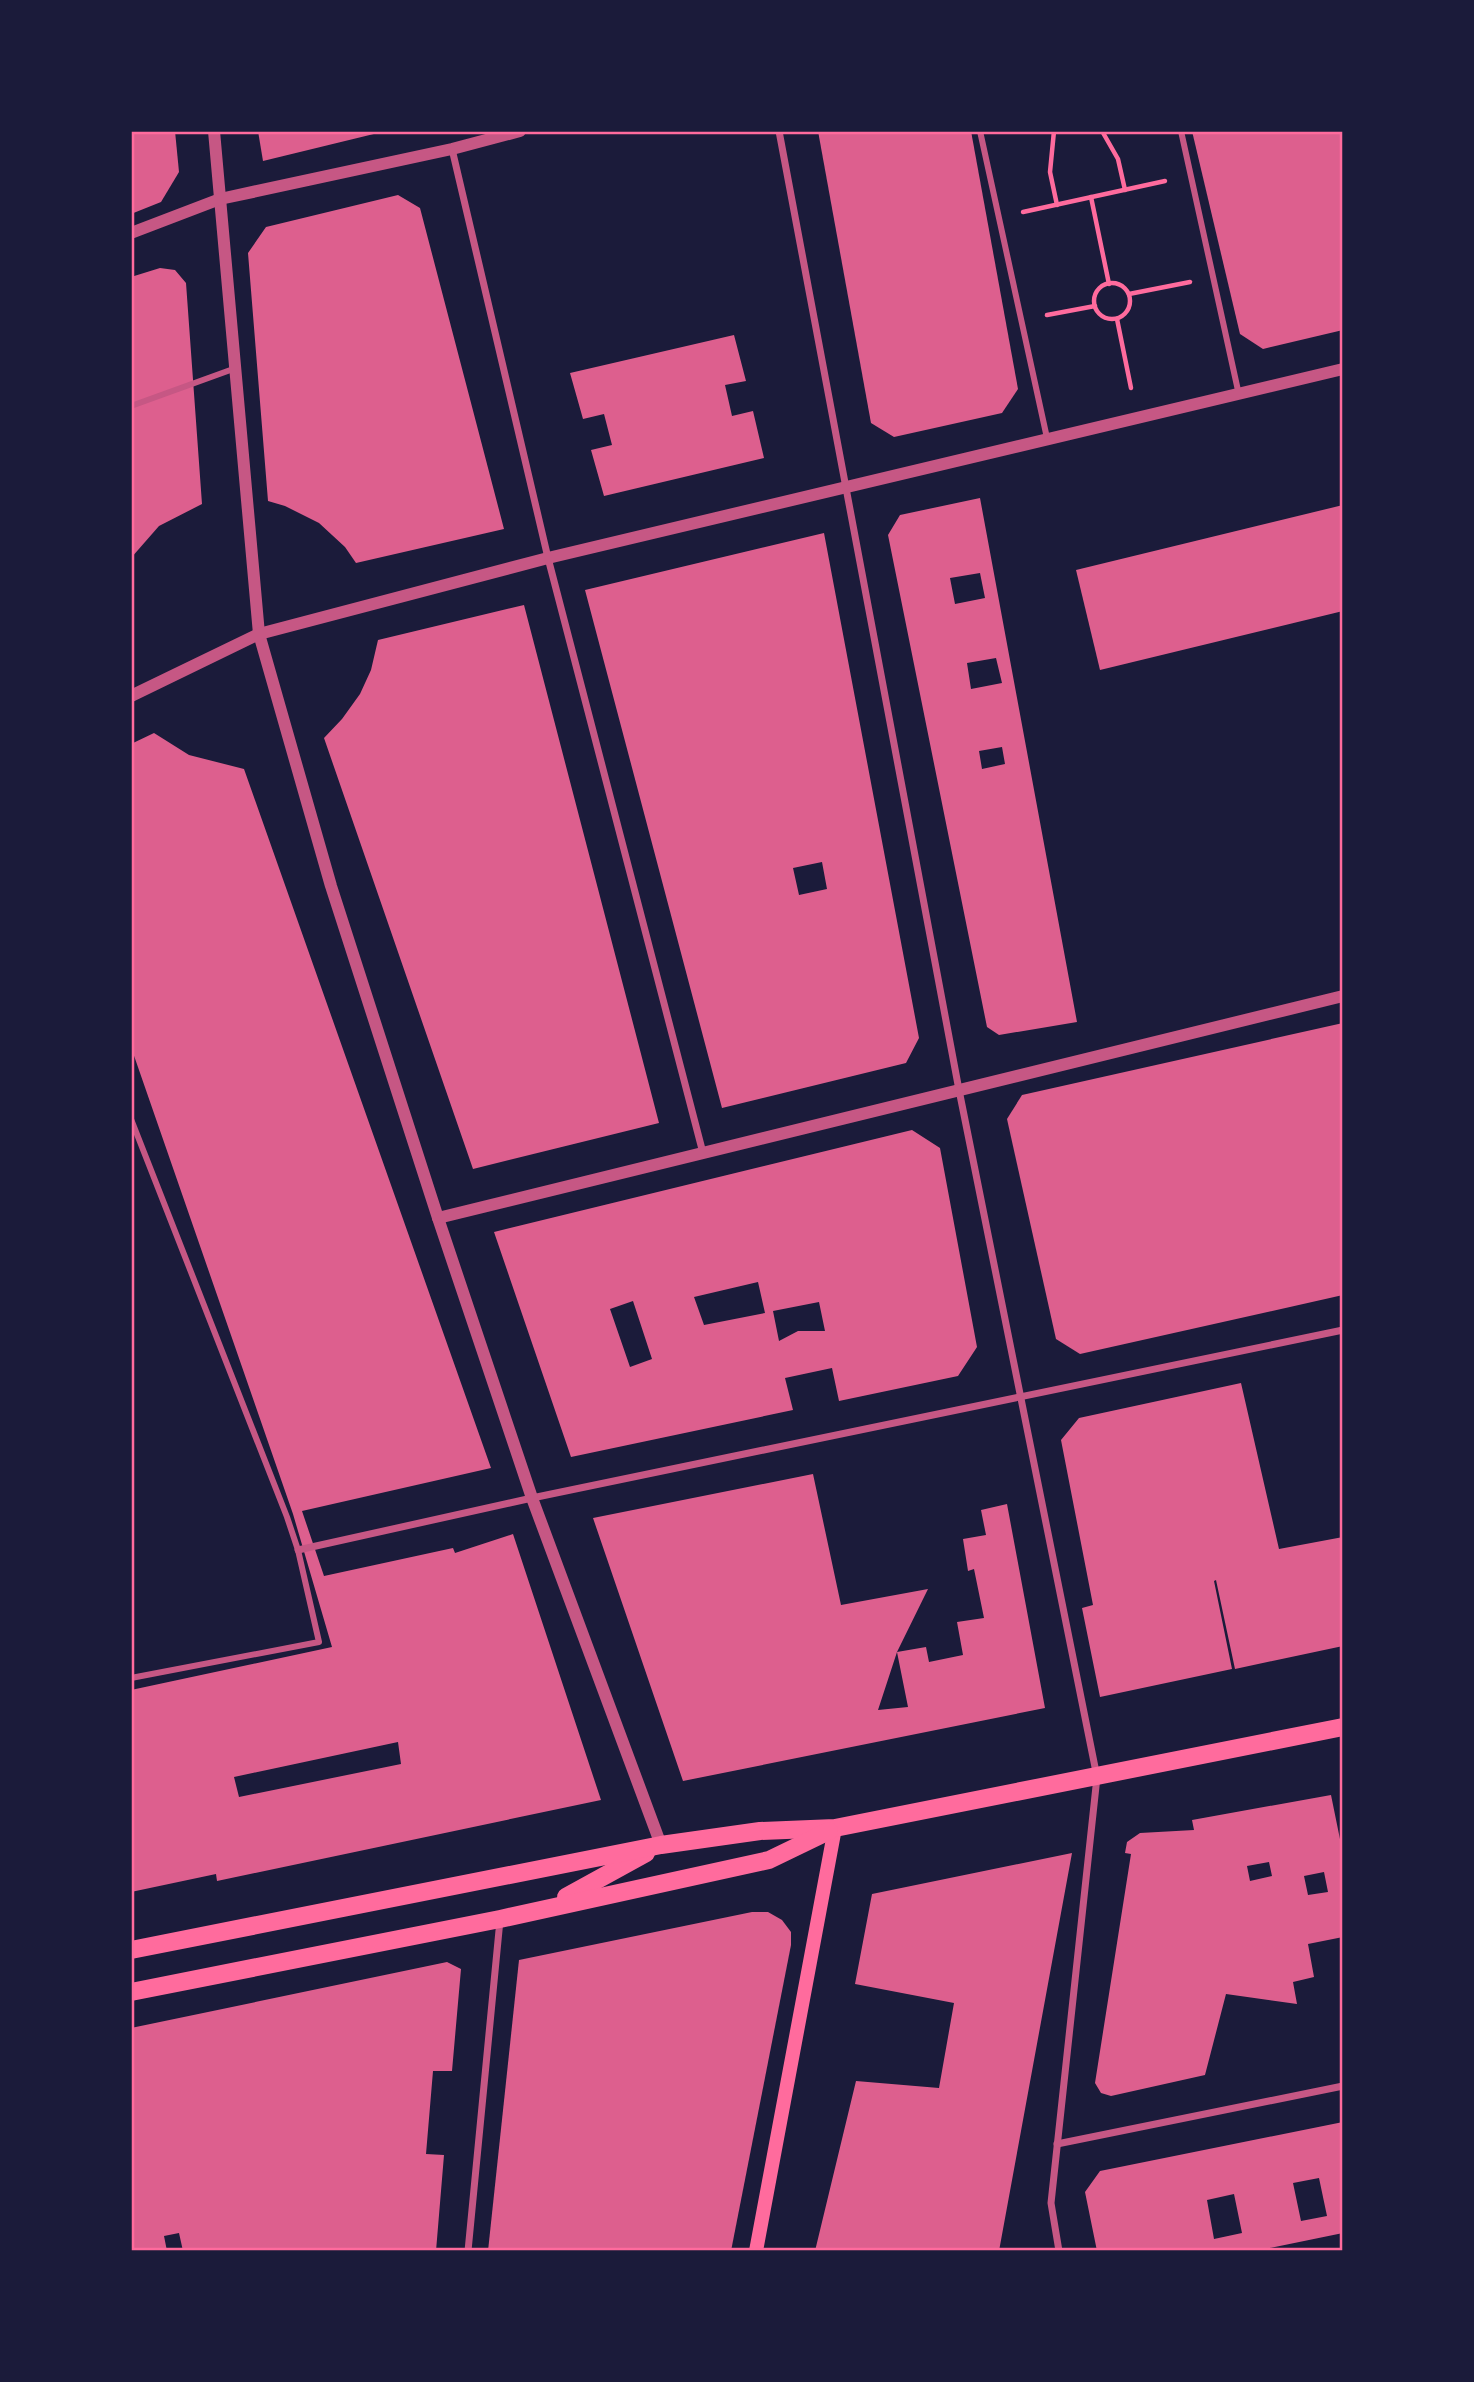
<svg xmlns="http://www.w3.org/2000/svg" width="1474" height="2382" font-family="Raleway,sans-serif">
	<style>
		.building { fill: #dd5f8e; fill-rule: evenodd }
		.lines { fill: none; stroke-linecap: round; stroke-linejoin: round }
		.path { stroke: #ff6b9d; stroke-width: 4.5 }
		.pedestrian { stroke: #c65784; stroke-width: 6 }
		.minor { stroke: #c65784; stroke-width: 7 }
		.tertiary { stroke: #c65784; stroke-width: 12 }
		.secondary { stroke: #ff6b9d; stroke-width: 14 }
		.primary { stroke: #ff6b9d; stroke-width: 18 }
		.neatline { fill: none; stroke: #ff6b9d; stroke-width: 2.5 }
	</style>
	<rect width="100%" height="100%" fill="#1b1b3a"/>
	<g class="building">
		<polygon points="131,131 175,131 179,172 161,202 131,214"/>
		<polygon points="258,131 382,131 382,132 263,161"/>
		<polygon points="818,131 971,131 1018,389 1002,413 894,437 871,423"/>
		<polygon points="1192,131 1340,131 1343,330 1263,349 1240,334"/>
		<polygon points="398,195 420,208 504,529 356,563 345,547 319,523 285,506 268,501 248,253 266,227"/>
		<polygon points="160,268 175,270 186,283 202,504 159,526 131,558 131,277"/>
		<polygon points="734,335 746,381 725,385 732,416 753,411 764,458 604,496 591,450 612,445 604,414 583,419 570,373"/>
		<path d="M980,498L1077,1022L999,1035L987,1027L888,535L900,515ZM980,573L985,598L955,604L950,578ZM996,658L1002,683L971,689L967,663ZM1002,747L1005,764L982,769L979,751Z"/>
		<polygon points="1343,505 1343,611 1100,670 1076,570"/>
		<path d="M824,533L919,1038L906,1063L722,1108L585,590ZM822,862L827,889L799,895L793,868Z"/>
		<polygon points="524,605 659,1123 473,1169 324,738 342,719 360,694 371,670 378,640"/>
		<path d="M154,733L189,755L244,769L491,1468L302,1511L324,1576L453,1548L455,1553L513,1534L601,1800L217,1881L216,1874L131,1892V1690L332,1647L293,1514L131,1047V744ZM398,1742L401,1764L239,1797L234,1777Z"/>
		<polygon points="1343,1023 1343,1295 1080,1354 1056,1339 1007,1119 1022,1095"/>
		<path d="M912,1130L940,1148L977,1347L958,1376L839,1401L832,1368L785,1378L793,1410L571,1457L494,1232ZM758,1282L765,1313L704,1325L694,1297ZM633,1301L652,1359L630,1367L610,1309ZM819,1302L825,1331H798L779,1341L773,1311Z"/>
		<polygon points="1241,1383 1279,1549 1343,1537 1343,1646 1235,1669 1216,1580 1214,1581 1232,1669 1100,1697 1082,1608 1093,1605 1061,1440 1079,1418"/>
		<polygon points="813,1474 841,1605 928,1589 897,1652 878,1710 908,1707 897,1652 926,1647 929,1662 963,1655 957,1622 984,1618 974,1569 968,1571 963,1539 986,1535 981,1510 1007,1504 1045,1708 683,1781 593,1518"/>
		<path d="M1331,1795L1343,1854V1937L1308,1944L1314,1977L1293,1982L1297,2004L1226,1994L1205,2075L1111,2096L1101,2093L1095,2083L1131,1854L1125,1853L1127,1842L1140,1833L1194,1830L1192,1820ZM1269,1862L1272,1876L1250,1881L1247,1866ZM1324,1872L1328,1892L1308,1895L1304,1876Z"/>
		<polygon points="1072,1853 999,2251 815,2251 856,2081 939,2088 954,2003 855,1984 872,1894"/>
		<polygon points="752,1912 768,1912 782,1920 791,1932 791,1945 731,2251 488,2251 519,1960"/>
		<polygon points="447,1962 461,1969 452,2071 433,2071 426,2154 444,2155 436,2251 183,2251 179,2233 164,2236 167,2251 131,2251 131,2028"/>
		<path d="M1343,2122V2233L1255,2251H1097L1085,2192L1100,2171ZM1319,2178L1327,2216L1301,2221L1293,2183ZM1234,2194L1242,2233L1214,2239L1207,2200Z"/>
	</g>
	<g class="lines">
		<g class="path">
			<polyline points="1054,131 1050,172 1057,205"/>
			<polyline points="1102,131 1118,159 1125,190"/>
			<polyline points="1091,197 1109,284"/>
			<polyline points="1023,212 1165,181"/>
			<circle cx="1112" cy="301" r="18"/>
			<polyline points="1129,294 1190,282"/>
			<polyline points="1047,315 1095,306"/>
			<polyline points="1117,319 1131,388"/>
		</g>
		<g class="pedestrian">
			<polyline points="980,131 1047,438"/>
			<polyline points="1181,131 1239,395"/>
			<polyline points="131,406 236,368"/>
			<polyline points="131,1119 287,1517 298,1550 319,1642 131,1678"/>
		</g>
		<g class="minor">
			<polyline points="779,131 959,1090 1097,1777 1051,2203 1059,2251"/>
			<polyline points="452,149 548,558 703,1153"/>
			<polyline points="298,1550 532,1498 1343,1330"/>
			<polyline points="1057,2144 1343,2086"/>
			<polyline points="468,2251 500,1920"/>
		</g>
		<g class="tertiary">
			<polyline points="214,131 259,634 331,886 438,1218 532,1498 661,1845"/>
			<polyline points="131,233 220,199 452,149 520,131"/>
			<polyline points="131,696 259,634 548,558 1343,369"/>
			<polyline points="438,1218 1343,996"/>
		</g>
		<polyline class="secondary" points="756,2251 835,1828"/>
		<g class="primary">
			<polyline points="566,1897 646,1853"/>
			<polyline points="131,1950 661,1845 760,1831 835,1828 1343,1727"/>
			<polyline points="131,1992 500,1919 769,1860 829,1831"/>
		</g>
	</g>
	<rect width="1474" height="2382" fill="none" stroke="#1b1b3a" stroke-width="266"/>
	<rect x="133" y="133" width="1208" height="2116" class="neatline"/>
</svg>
